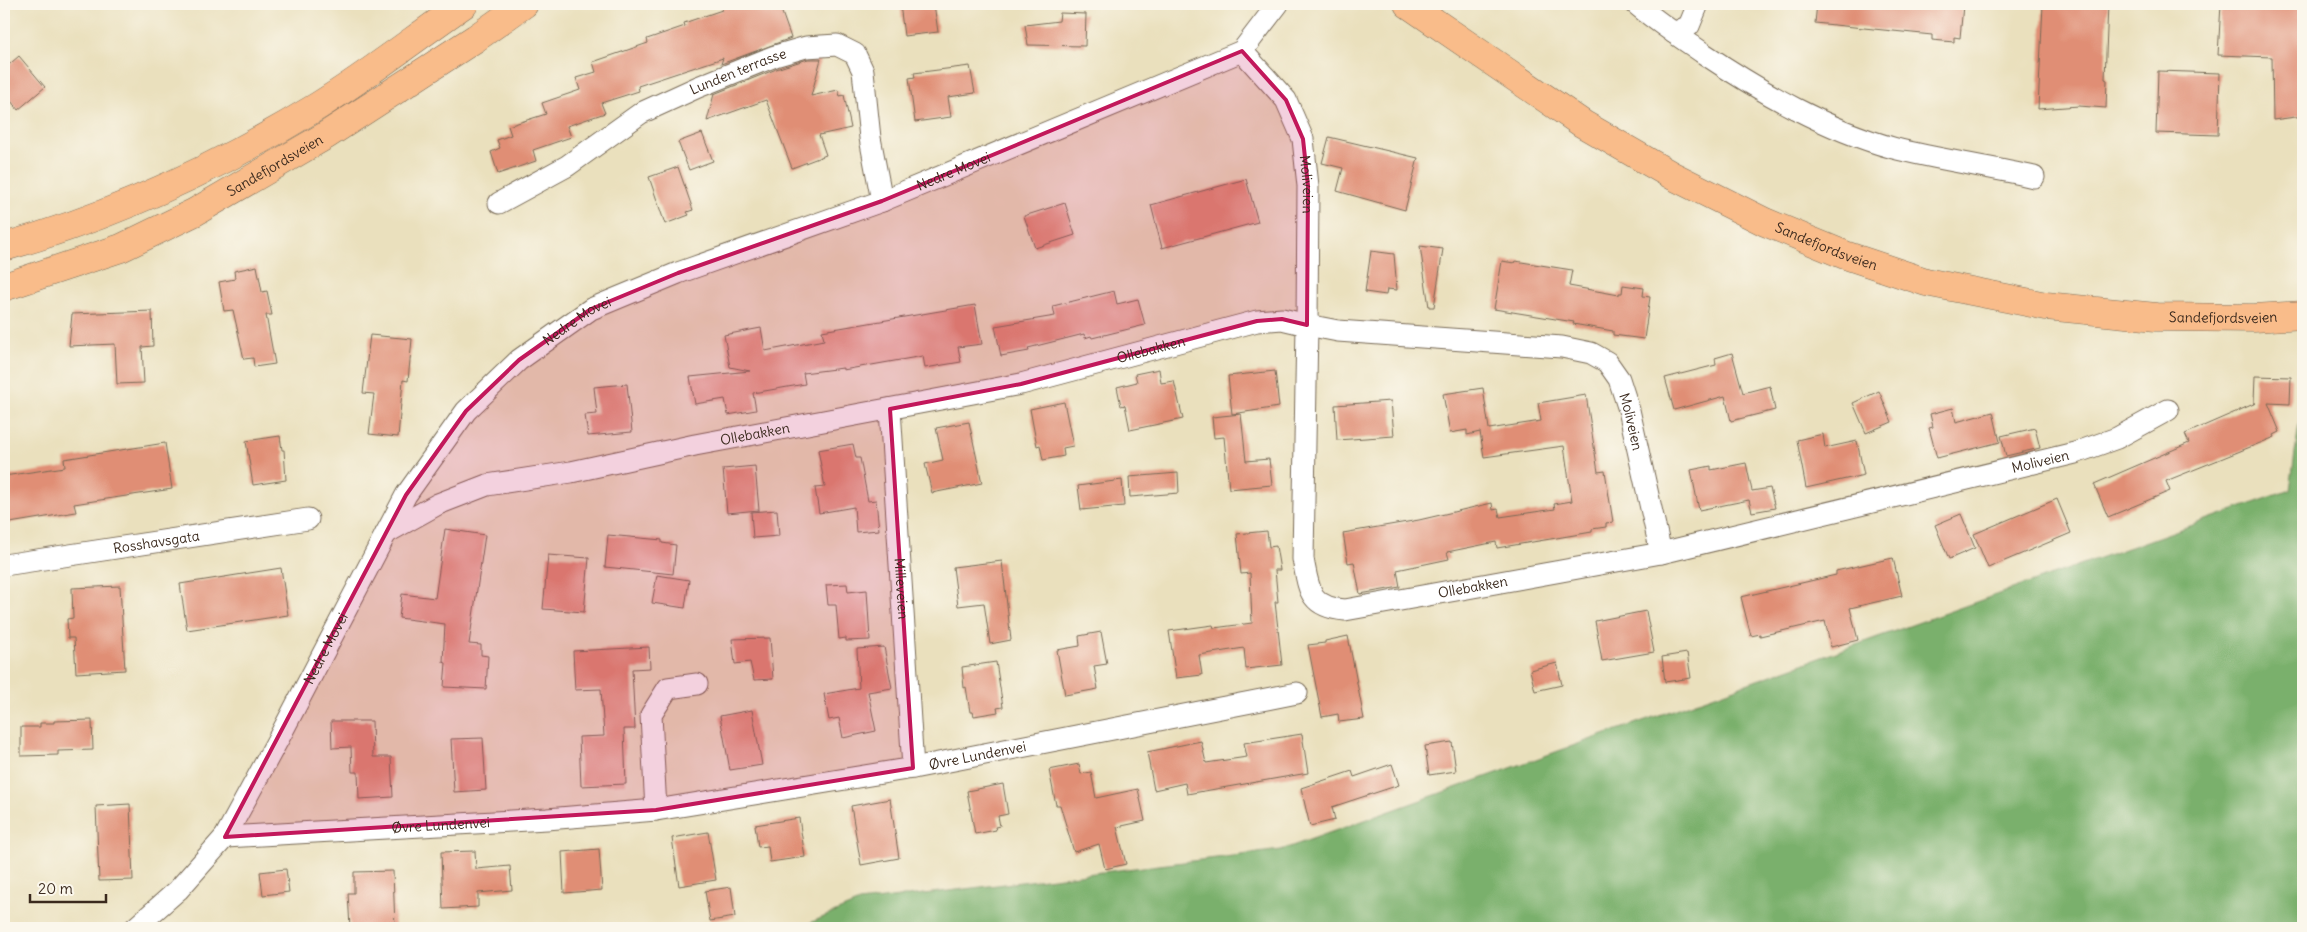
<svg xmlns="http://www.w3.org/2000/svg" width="2307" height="932" font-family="Delius,sans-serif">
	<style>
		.forest { fill: #7ab06c; stroke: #5a6d45 }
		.building { fill: #e08e75 }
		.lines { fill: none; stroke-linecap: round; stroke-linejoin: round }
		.minor-casing { stroke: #786a56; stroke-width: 23 }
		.primary-casing { stroke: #786a56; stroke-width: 29 }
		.minor { stroke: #fff; stroke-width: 21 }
		.primary { stroke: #f9bc8a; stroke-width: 28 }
		.marked { fill: #c2185b; fill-opacity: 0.2; stroke: #c2185b; stroke-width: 4; stroke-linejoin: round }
		.labels { text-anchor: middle; stroke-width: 5; stroke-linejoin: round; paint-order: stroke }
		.street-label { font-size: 14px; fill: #3b2a1e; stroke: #fbf7ec }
	</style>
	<rect width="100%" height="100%" fill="#fbf7ec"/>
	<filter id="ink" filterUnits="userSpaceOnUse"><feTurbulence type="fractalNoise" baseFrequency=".02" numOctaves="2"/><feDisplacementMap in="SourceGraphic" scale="10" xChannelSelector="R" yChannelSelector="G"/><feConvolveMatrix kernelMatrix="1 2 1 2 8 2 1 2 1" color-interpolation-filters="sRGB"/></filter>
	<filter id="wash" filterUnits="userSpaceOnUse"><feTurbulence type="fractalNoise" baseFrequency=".0096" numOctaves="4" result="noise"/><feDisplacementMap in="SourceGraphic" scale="20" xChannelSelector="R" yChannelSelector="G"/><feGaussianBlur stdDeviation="1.12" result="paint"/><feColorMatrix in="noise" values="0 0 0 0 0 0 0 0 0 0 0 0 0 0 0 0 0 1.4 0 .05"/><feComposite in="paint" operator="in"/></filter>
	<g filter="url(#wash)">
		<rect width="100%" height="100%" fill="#eae0bd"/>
		<polygon class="forest" points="2303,394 2303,928 798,928 859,902 1281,850 2290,490"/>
		<g id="blocks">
			<g class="building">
				<polygon points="734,4 779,4 791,38 721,64 723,58 638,86 639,91 601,103 605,113 567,126 571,137 533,150 536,161 498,174 491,152 500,148 497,140 511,135 508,126 546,114 542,103 580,90 576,78 596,72 593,62 648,43 647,39 685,26 684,23 722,10 721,8"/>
				<polygon points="900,4 934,4 938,32 904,36"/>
				<polygon points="1817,4 1963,5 1960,38 1954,37 1954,42 1932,40 1932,35 1815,23"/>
				<polygon points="2043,4 2108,4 2105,79 2107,80 2106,108 2079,106 2038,109"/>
				<polygon points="2221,4 2303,4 2303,116 2273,120 2272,57 2218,55"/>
				<polygon points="1060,13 1086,14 1085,46 1028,45 1025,25 1059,21"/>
				<polygon points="19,56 45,87 18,110 4,92 4,69"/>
				<polygon points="808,59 821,59 811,96 838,90 840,96 844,95 851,128 819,135 826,155 792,168 766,100 707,121 714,94 779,68"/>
				<polygon points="970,66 975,93 948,97 951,117 915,122 909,78 915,77 914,73"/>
				<polygon points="2158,71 2220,73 2218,135 2156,133"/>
				<polygon points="702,133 713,161 689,170 678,142"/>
				<polygon points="1329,137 1418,158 1405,210 1337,191 1343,168 1322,163"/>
				<polygon points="678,167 693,210 687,212 689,215 665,224 649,177"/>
				<polygon points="1246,179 1258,222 1162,248 1151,205"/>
				<polygon points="1065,203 1075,235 1035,248 1024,216"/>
				<polygon points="1420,246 1443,249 1434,307 1429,307"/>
				<polygon points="1371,251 1394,254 1397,290 1387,289 1386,295 1365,292"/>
				<polygon points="1502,261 1514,263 1515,261 1572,270 1569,286 1619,295 1619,293 1622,293 1623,285 1644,288 1643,296 1650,297 1644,339 1613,335 1613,331 1573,324 1574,322 1494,309"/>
				<polygon points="257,266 262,292 267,291 272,315 266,315 275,364 254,367 253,358 244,359 233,310 224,311 219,282 235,279 234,271"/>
				<polygon points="1114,291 1117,304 1138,299 1145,325 1092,338 1091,336 1085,338 1084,334 1028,348 1029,351 1001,356 995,326 1055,316 1053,306"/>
				<polygon points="975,305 982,344 958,347 961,362 925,368 923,356 843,370 843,368 803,373 805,384 753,393 756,410 728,415 725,399 695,404 690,377 750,371 730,367 724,335 761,328 765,351 824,340 822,331"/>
				<polygon points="152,311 153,346 142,347 144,383 117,384 115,344 69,346 72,314"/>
				<polygon points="370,335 412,339 408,381 403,380 398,437 369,434 374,394 363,393"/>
				<polygon points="1732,353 1743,393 1770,386 1775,410 1731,421 1725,396 1674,410 1665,378 1716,365 1715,358"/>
				<polygon points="1159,369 1161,383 1174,381 1183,419 1130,430 1125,405 1121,406 1117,387 1137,382 1135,374"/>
				<polygon points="1275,371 1279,407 1232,414 1228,376"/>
				<polygon points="2255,376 2291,377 2290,404 2268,403 2280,432 2274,435 2275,437 2166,481 2170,491 2108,517 2094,484 2189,443 2185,434 2256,403 2254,403"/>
				<polygon points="627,384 632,432 588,436 585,415 597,414 594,387"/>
				<polygon points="1483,388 1489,429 1541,421 1538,403 1586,395 1598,472 1605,471 1613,522 1606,523 1606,527 1592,529 1592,532 1497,548 1496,542 1447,552 1449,559 1397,570 1400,587 1360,594 1354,562 1348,563 1343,533 1419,520 1492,503 1493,510 1498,509 1500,517 1555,509 1554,504 1572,501 1564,446 1484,457 1480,432 1467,435 1467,430 1450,433 1443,394"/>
				<polygon points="1879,391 1892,422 1866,433 1853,403"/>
				<polygon points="1391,401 1394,436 1337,440 1335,405"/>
				<polygon points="1064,402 1073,446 1063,448 1064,456 1043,460 1040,445 1037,446 1030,409"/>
				<polygon points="1953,408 1956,422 1993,412 2000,442 1937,458 1929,428 1933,427 1930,414"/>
				<polygon points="1241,414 1246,461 1269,459 1272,485 1229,489 1224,437 1214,438 1212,417"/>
				<polygon points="969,422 982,483 932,493 925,464 943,460 936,428"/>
				<polygon points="2035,428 2040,448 2006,456 2001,436"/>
				<polygon points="1823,434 1825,448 1857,441 1864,475 1806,488 1797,440"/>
				<polygon points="280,436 282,450 284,450 286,480 253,485 246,441"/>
				<polygon points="165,443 172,489 74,504 76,512 4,524 4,476 65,467 64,459"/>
				<polygon points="853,444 856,458 860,458 868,501 876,500 879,530 856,532 854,507 819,513 815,488 825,487 818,450"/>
				<polygon points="1746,463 1752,491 1770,488 1775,508 1752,512 1749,500 1699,510 1691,470 1711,466 1711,470"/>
				<polygon points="755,466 759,510 727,513 723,469"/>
				<polygon points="1178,473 1179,493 1130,497 1129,477"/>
				<polygon points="1122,480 1124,506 1081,510 1078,486"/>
				<polygon points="2057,499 2071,533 1988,568 1974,534"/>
				<polygon points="777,510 779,536 753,538 751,512"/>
				<polygon points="1961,514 1975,548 1949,559 1935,525"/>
				<polygon points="445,529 485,535 469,644 481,645 481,655 488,656 486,689 444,687 446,663 443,662 445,624 399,618 402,594 435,598"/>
				<polygon points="1267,531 1269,547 1276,546 1280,570 1275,570 1278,602 1275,602 1282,665 1246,669 1244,648 1199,655 1202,675 1176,678 1169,631 1213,625 1214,628 1252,623 1250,573 1241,574 1237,534"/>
				<polygon points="608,535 662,540 662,543 676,545 673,574 605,567"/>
				<polygon points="548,555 589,558 584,612 543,609"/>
				<polygon points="1893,558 1902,596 1850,608 1858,640 1831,647 1825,621 1760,636 1760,634 1751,636 1741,597 1836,575 1836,571"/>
				<polygon points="1002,561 1011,640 990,644 984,603 958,606 953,567"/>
				<polygon points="281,568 288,615 187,630 180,584"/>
				<polygon points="657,575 689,580 685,608 652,603"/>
				<polygon points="847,584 848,592 867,590 870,640 846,641 846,638 839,639 836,605 828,605 826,585"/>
				<polygon points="120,586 125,670 76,673 74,638 68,638 67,619 73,618 72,588"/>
				<polygon points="1646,611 1654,652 1602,661 1595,621"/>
				<polygon points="1101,632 1107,664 1094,666 1098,689 1065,695 1057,650 1080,646 1079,636"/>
				<polygon points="1348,636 1364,719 1339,722 1338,714 1322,717 1308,645 1325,643 1325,641"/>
				<polygon points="770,638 773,679 754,680 750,662 735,664 732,639"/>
				<polygon points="649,647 650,668 632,669 635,729 624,729 626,784 581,786 579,737 604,736 601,689 575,690 573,651"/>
				<polygon points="884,647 892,688 868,692 876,731 843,738 839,718 829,720 824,694 859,688 857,649"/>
				<polygon points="1687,653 1691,678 1665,682 1662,657"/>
				<polygon points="996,662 1003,707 997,708 998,712 974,716 973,712 970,712 966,687 964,688 962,667"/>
				<polygon points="1557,663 1562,685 1535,691 1530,670"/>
				<polygon points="752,710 762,765 730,770 720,716"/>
				<polygon points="92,720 93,750 58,751 58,755 21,756 21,727 40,727 40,723 54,723 54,721"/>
				<polygon points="331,721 372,721 373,757 391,757 393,797 359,799 358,772 352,772 351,747 332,748"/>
				<polygon points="1302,734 1308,773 1187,794 1185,783 1154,790 1147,752 1201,741 1206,763 1247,757 1244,743"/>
				<polygon points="483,738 486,790 454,792 451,739"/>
				<polygon points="1452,742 1456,771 1429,775 1425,746"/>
				<polygon points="1079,764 1081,774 1091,772 1096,798 1138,789 1145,821 1117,827 1126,864 1105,869 1099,844 1074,852 1060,805 1056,805 1049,770"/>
				<polygon points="1392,764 1399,785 1332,807 1335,820 1310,826 1301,788 1352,771 1354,777"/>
				<polygon points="1003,784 1008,814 998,816 1000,826 995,827 996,830 975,834 967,791"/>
				<polygon points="890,799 899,858 861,865 851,806"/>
				<polygon points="130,804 133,880 99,881 96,806"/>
				<polygon points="799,818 805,857 770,862 768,846 758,847 755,825"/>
				<polygon points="708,832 716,880 679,886 672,838"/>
				<polygon points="599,849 602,890 564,893 562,852"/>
				<polygon points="475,851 476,869 510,866 512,890 478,893 478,907 443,909 441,852"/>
				<polygon points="286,869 289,892 263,895 260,872"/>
				<polygon points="393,871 395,928 350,928 348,893 354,893 354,872"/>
				<polygon points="731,887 735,917 710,921 705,891"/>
			</g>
		</g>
	</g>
	<g filter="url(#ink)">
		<use href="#blocks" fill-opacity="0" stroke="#786a56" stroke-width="1"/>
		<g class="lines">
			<defs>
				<g id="minor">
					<path d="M1636,4C1657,22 1680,37 1703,53C1761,92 1825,129 1893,148C1939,160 1987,166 2034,177"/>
					<polyline points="1674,33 1689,26 1698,4"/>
					<path id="s1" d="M1242,51L1286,100L1303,139L1308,186L1307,325L1338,331L1562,347L1591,353L1607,362L1619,379L1629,410L1661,553L2075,453L2117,438L2168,410"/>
					<path id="s2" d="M499,203L567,166L641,113L698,87L775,56L806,47L837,45L855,54L863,71L870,138L882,201"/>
					<path id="s3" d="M890,409L913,768"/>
					<path id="s4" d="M386,533L438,504L487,485L571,472L695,445L1021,384L1257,321L1282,319L1307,325L1303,559C1309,590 1309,607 1345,610L1661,553"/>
					<path id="s5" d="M4,565L308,519"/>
					<polyline points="656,810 651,715 668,688 697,684"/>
					<path id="s6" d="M225,837L547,819L656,810L913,768L1297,693"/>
					<path id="s7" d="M135,928L178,890L225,837L281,734L406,495L466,411L519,360L591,309L678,273L882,201L1242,51L1278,4"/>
				</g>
				<g id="primary">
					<path id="s8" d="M1408,4L1583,124L1673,176L1765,222L1845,255L1926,282L2046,306L2156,317L2254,318L2303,315"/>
					<path d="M4,247C113,216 221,166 318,106C368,75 415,38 464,4"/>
					<path id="s9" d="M4,287L121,248L195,212L325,136L476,38L524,4"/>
				</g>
			</defs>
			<use href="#minor" class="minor-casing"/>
			<use href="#primary" class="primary-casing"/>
			<use href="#minor" class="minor"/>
			<use href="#primary" class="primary"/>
		</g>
	</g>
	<path class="marked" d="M1242,51L1286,100L1303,139L1308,186L1307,325L1282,319L1257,321L1021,384L890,409L913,768L656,810L225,837L406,495L466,411L519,360L591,309L678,273L882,201Z"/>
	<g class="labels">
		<g class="street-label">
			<text dy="5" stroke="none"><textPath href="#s2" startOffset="274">Lunden terrasse</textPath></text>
			<text dy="5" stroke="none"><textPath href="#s9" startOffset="298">Sandefjordsveien</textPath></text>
			<text dy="5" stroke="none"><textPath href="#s7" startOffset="1168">Nedre Movei</textPath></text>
			<text dy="5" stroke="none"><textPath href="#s1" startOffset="154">Moliveien</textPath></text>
			<text dy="5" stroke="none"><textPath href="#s8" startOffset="485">Sandefjordsveien</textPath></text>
			<text dy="5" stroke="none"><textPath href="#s8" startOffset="891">Sandefjordsveien</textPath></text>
			<text dy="5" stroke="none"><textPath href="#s7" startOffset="762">Nedre Movei</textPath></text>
			<text dy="5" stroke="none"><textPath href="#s4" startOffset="790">Ollebakken</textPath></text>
			<text dy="5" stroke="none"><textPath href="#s1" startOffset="664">Moliveien</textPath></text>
			<text dy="5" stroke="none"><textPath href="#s4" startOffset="385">Ollebakken</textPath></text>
			<text dy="5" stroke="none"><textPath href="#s1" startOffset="1189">Moliveien</textPath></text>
			<text dy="5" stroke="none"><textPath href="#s5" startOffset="154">Rosshavsgata</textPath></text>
			<text dy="5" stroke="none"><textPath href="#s4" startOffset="1389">Ollebakken</textPath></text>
			<text dy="5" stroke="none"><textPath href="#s3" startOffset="180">Milleveien</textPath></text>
			<text dy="5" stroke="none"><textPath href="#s7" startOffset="342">Nedre Movei</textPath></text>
			<text dy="5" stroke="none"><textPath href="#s6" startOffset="758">Øvre Lundenvei</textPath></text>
			<text dy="5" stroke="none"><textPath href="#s6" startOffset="216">Øvre Lundenvei</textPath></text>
		</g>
	</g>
	<rect width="2307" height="932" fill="none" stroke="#fbf7ec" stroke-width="20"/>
	<path d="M30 894v8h76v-8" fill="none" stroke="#3b2a1e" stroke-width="2.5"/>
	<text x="38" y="894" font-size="15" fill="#3b2a1e" stroke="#fbf7ec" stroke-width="4" paint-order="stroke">20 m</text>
</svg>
